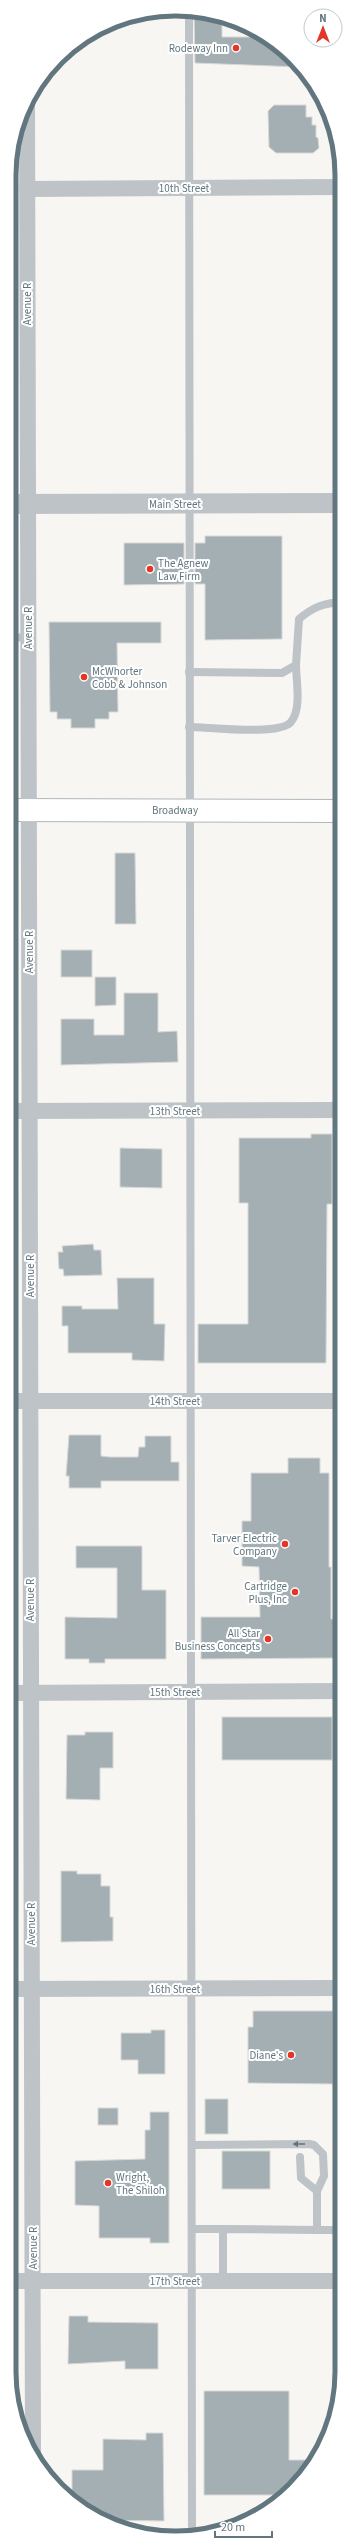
<svg xmlns="http://www.w3.org/2000/svg" width="351" height="2547" font-family="'Source Sans 3',sans-serif">
	<style>
		.building { fill: #a4afb3; stroke: #d8d8d6 }
		.lines { fill: none; stroke-linecap: round; stroke-linejoin: round }
		.secondary-casing { stroke: #afb7ba; stroke-width: 24 }
		.service { stroke: #bdc3c6; stroke-width: 8 }
		.minor { stroke: #bdc3c6; stroke-width: 16 }
		.tertiary { stroke: #bdc3c6; stroke-width: 20 }
		.secondary { stroke: #fff; stroke-width: 22 }
		.oneway { fill: #61767e }
		.poi-dot { fill: #e43626; stroke: #fff; stroke-width: 1.5 }
		.labels { text-anchor: middle; stroke-width: 4; stroke-linejoin: round; paint-order: stroke }
		.poi-label { font-size: 11px; fill: #61767e; stroke: #fff; text-anchor: end }
		.street-label { font-size: 11px; fill: #61767e; stroke: #fff }
		.rim { fill: none; stroke: #61767e; stroke-width: 5 }
	</style>
	<rect width="100%" height="100%" fill="#f7f6f3"/>
	<g class="building">
		<polygon points="194,11 222,19 222,37 265,37 293,58 299,67 195,63"/>
		<polygon points="274,105 306,105 306,117 312,117 312,125 316,125 316,137 318,138 319,148 313,153 276,153 269,147 268,111"/>
		<polygon points="205,536 282,536 282,639 205,640 205,584 195,584 195,543 205,543"/>
		<polygon points="124,543 184,543 184,584 124,585"/>
		<polygon points="49,622 161,622 161,643 117,643 118,712 109,712 109,719 95,719 95,728 71,728 71,719 57,719 57,712 50,712"/>
		<polygon points="115,853 135,853 136,924 115,924"/>
		<rect x="61" y="950" width="31" height="27"/>
		<polygon points="95,977 116,977 116,1005 95,1006"/>
		<polygon points="124,993 158,993 158,1032 177,1031 178,1062 61,1065 61,1019 94,1019 94,1035 124,1035"/>
		<polygon points="311,1134 332,1134 332,1204 327,1204 326,1363 198,1363 198,1324 248,1324 248,1203 239,1203 239,1138 311,1138"/>
		<polygon points="120,1148 162,1149 162,1188 120,1187"/>
		<polygon points="93,1244 94,1250 101,1250 102,1275 64,1276 63,1269 59,1269 58,1252 63,1252 62,1246"/>
		<polygon points="117,1278 154,1278 154,1324 165,1324 164,1361 132,1360 132,1353 68,1353 68,1326 62,1326 62,1306 82,1306 82,1309 118,1309"/>
		<polygon points="69,1435 101,1435 101,1456 109,1457 138,1457 139,1447 145,1447 145,1436 171,1436 171,1462 179,1462 179,1481 101,1481 101,1488 69,1488 69,1476 66,1476"/>
		<polygon points="288,1458 320,1458 320,1473 329,1473 329,1567 331,1567 331,1619 334,1619 334,1658 201,1659 201,1617 260,1617 259,1567 242,1566 242,1521 251,1521 251,1473 288,1473"/>
		<polygon points="76,1546 142,1546 142,1590 166,1590 166,1659 105,1659 105,1663 89,1663 89,1659 65,1659 65,1617 117,1618 117,1568 76,1568"/>
		<rect x="222" y="1717" width="110" height="43"/>
		<polygon points="85,1732 113,1732 113,1768 100,1768 100,1800 66,1799 67,1735 85,1735"/>
		<polygon points="61,1871 77,1871 77,1874 101,1874 101,1886 110,1886 110,1917 113,1917 113,1941 61,1942"/>
		<polygon points="253,2011 333,2011 333,2084 248,2083 248,2027 253,2027"/>
		<polygon points="151,2030 165,2030 165,2074 138,2074 138,2060 121,2060 121,2033 151,2033"/>
		<rect x="205" y="2099" width="23" height="35"/>
		<rect x="98" y="2108" width="20" height="17"/>
		<polygon points="150,2112 169,2112 169,2243 150,2243 150,2238 99,2238 99,2206 75,2205 75,2161 145,2159 145,2130 150,2130"/>
		<rect x="222" y="2151" width="48" height="38"/>
		<polygon points="69,2316 88,2316 88,2322 158,2323 158,2369 125,2369 125,2361 68,2364"/>
		<polygon points="204,2391 289,2391 289,2460 313,2460 287,2495 204,2495"/>
		<polygon points="146,2433 163,2433 164,2521 101,2520 72,2500 72,2470 103,2470 103,2439 146,2440"/>
	</g>
	<g class="lines">
		<defs>
			<polyline id="secondary" points="9,810 342,811"/>
		</defs>
		<use href="#secondary" class="secondary-casing"/>
		<g class="service">
			<polyline points="189,10 192,2534"/>
			<polyline points="9,638 28,637"/>
			<path d="M189,672L282,673L296,665L299,619C313,607 324,603 342,602"/>
			<path d="M189,727C208,727 280,736 291,722C302,709 296,680 296,665"/>
			<polyline points="192,2145 309,2144 314,2145 323,2154 324,2176 317,2191 317,2230 223,2229 223,2281"/>
			<polyline points="300,2157 301,2178 317,2191"/>
			<polyline points="192,2229 223,2229"/>
			<polyline points="317,2230 342,2230"/>
		</g>
		<g class="minor">
			<polyline points="27,100 33,2452"/>
			<polyline points="27,189 342,187"/>
			<polyline points="9,1111 342,1110"/>
			<polyline points="9,1401 342,1401"/>
			<polyline points="9,1693 342,1691"/>
			<polyline points="9,1989 342,1988"/>
			<polyline points="9,2281 342,2281"/>
		</g>
		<polyline class="tertiary" points="9,504 342,503"/>
		<use href="#secondary" class="secondary"/>
	</g>
	<defs><path id="oneway-solid" d="M-6-.8H1V-3.2L6.5 0L1 3.2V.8H-6Z"/></defs>
	<use class="oneway" href="#oneway-solid" transform="translate(299 2144) rotate(180)"/>
	<g class="poi-dot">
		<circle cx="236" cy="48" r="4"/>
		<circle cx="150" cy="569" r="4"/>
		<circle cx="84" cy="677" r="4"/>
		<circle cx="285" cy="1544" r="4"/>
		<circle cx="295" cy="1592" r="4"/>
		<circle cx="268" cy="1639" r="4"/>
		<circle cx="291" cy="2055" r="4"/>
		<circle cx="108" cy="2183" r="4"/>
	</g>
	<g class="labels">
		<g class="poi-label">
			<text x="228" y="52">Rodeway Inn</text>
			<text x="158" y="567" text-anchor="start">The Agnew<tspan x="158" dy="13">Law Firm</tspan></text>
			<text x="92" y="675" text-anchor="start">McWhorter<tspan x="92" dy="13">Cobb &amp; Johnson</tspan></text>
			<text x="277" y="1542">Tarver Electric<tspan x="277" dy="13">Company</tspan></text>
			<text x="287" y="1590">Cartridge<tspan x="287" dy="13">Plus, Inc</tspan></text>
			<text x="260" y="1637">All Star<tspan x="260" dy="13">Business Concepts</tspan></text>
			<text x="283" y="2059">Diane's</text>
			<text x="116" y="2181" text-anchor="start">Wright,<tspan x="116" dy="13">The Shiloh</tspan></text>
		</g>
		<g class="street-label">
			<text x="184" y="192">10th Street</text>
			<text transform="translate(27 304) rotate(-90)" y="4">Avenue R</text>
			<text x="175" y="508">Main Street</text>
			<text transform="translate(28 628) rotate(-90)" y="4">Avenue R</text>
			<text x="175" y="814">Broadway</text>
			<text transform="translate(29 952) rotate(-90)" y="4">Avenue R</text>
			<text x="175" y="1115">13th Street</text>
			<text transform="translate(30 1276) rotate(-90)" y="4">Avenue R</text>
			<text x="175" y="1405">14th Street</text>
			<text transform="translate(30 1600) rotate(-90)" y="4">Avenue R</text>
			<text x="175" y="1696">15th Street</text>
			<text transform="translate(31 1924) rotate(-90)" y="4">Avenue R</text>
			<text x="175" y="1993">16th Street</text>
			<text transform="translate(33 2248) rotate(-90)" y="4">Avenue R</text>
			<text x="175" y="2285">17th Street</text>
		</g>
	</g>
	<path d="M0 0H351V2547H0ZM175 16H176A159 159 0 0 1 335 175V2372A159 159 0 0 1 176 2531H175A159 159 0 0 1 16 2372V175A159 159 0 0 1 175 16Z" fill="#fff" fill-rule="evenodd"/>
	<path class="rim" d="M175 16H176A159 159 0 0 1 335 175V2372A159 159 0 0 1 176 2531H175A159 159 0 0 1 16 2372V175A159 159 0 0 1 175 16Z"/>
	<g transform="translate(323 28)"><circle r="19" fill="#ffffff" stroke="#c0c8cb"/>
	<path d="M0-3L7 15L0 10L-7 15Z" fill="#e43626"/>
	<text y="-6" font-size="11" font-weight="bold" text-anchor="middle" fill="#61767e">N</text>
	</g>
	<path d="M215 2531v6h57v-6" fill="none" stroke="#61767e" stroke-width="2"/>
	<text x="221" y="2531" font-size="12" fill="#61767e" stroke="#ffffff" stroke-width="3" paint-order="stroke">20 m</text>
</svg>
